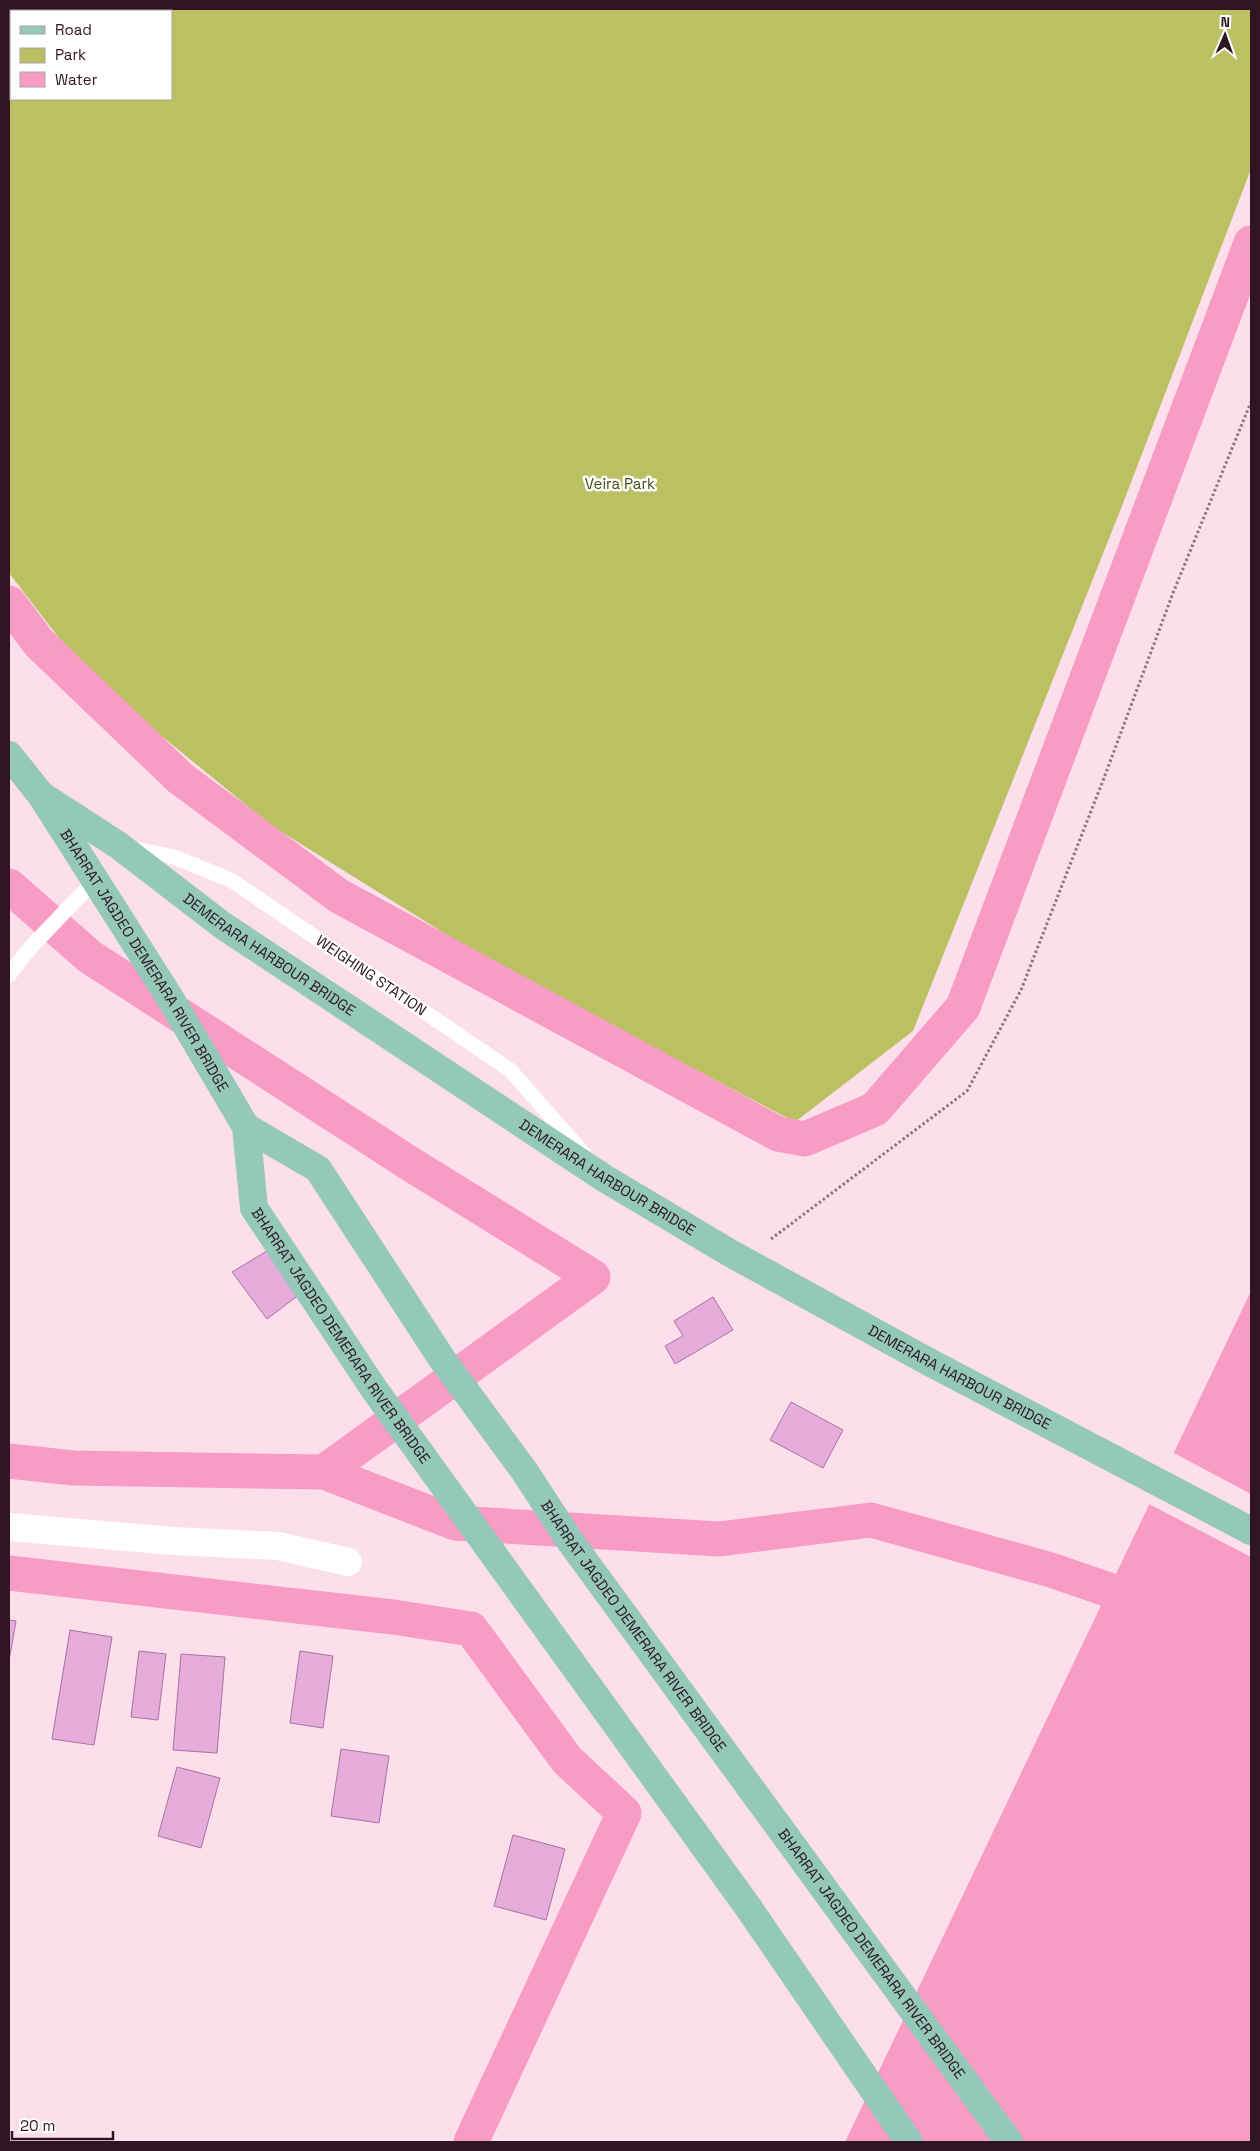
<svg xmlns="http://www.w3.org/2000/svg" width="1260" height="2151" font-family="'Space Grotesk',sans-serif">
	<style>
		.green { fill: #bbc063; fill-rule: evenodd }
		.water { fill: #f89cc6 }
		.pier { fill: #fcdfeb }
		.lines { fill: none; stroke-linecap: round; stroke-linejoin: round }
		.canal { stroke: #f89cc6; stroke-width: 35 }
		.building { fill: #e5acdc; stroke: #a873a1 }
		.path { stroke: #8f7581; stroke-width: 3; stroke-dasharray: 2.5 2.5; stroke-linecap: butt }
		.lane { stroke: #fff; stroke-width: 15 }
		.street { stroke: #fff; stroke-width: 28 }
		.primary { stroke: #94c8b9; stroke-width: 28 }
		.labels { text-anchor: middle; stroke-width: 5; stroke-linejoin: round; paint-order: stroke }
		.park-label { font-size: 15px; fill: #4a4c18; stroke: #fff }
		.street-label { font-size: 15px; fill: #2e1521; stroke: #fff }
	</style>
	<rect width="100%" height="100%" fill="#fcdfeb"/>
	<path class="green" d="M9,9H1251V169L1122,506L913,1031L795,1122L489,961L272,826L89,677L9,573ZM11,11H171V99H11Z"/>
	<polygon class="water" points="1251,1291 1251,2142 845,2142"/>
	<polygon class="pier" points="1172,1452 1251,1494 1251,1557 1147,1503"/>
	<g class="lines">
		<g class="canal">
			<polyline points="9,603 39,643 180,778 339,896 778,1134 805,1139 875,1109 963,1007 1251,243"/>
			<polyline points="9,886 90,957 412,1165 593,1277 324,1472"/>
			<polyline points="9,1461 73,1468 324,1472 455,1523 719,1539 871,1520 1051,1570 1109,1590"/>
			<polyline points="9,1573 393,1617 471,1629 567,1760 624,1813 471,2142"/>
		</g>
	</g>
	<g class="building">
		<polygon points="267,1251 300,1294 267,1319 232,1272"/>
		<polygon points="713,1297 733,1330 675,1364 665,1346 683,1336 674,1321"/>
		<polygon points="791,1402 843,1430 823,1468 770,1440"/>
		<polygon points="9,1620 16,1621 9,1661"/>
		<polygon points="70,1630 112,1637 94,1745 52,1739"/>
		<polygon points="139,1651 166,1654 158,1720 131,1717"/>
		<polygon points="300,1651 333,1656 323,1728 290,1723"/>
		<polygon points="181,1654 225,1657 217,1753 173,1750"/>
		<polygon points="341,1749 389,1756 379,1823 331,1816"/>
		<polygon points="177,1767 220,1778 201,1848 158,1836"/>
		<polygon points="513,1835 565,1849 546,1920 494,1906"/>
	</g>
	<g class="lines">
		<polyline class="path" points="771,1239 967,1091 1021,990 1104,778 1173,593 1251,402"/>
		<g class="lane">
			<path id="s1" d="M131,848L174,857L231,880L510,1070L584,1154"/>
			<polyline points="9,975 30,948 95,880"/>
		</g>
		<polyline class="street" points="9,1527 174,1541 278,1546 348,1562"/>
		<g class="primary">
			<path id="s2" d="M9,755L41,795L118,845L222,925L604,1178L730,1253L929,1362L1251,1531"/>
			<path id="s3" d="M41,795L170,998L246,1127L254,1208L374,1389L748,1907L909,2142"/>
			<path id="s4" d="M246,1127L318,1169L442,1359L525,1472L570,1541L1009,2142"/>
		</g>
	</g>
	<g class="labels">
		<g class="park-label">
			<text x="620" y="489">Veira Park</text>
		</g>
		<g class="street-label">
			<text dy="5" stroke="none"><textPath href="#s2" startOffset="330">DEMERARA HARBOUR BRIDGE</textPath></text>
			<text dy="5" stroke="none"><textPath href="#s3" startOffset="195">BHARRAT JAGDEO DEMERARA RIVER BRIDGE</textPath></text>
			<text dy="5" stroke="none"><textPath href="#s1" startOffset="275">WEIGHING STATION</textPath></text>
			<text dy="5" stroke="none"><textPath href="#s2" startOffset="735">DEMERARA HARBOUR BRIDGE</textPath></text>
			<text dy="5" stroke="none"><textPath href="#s3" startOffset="626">BHARRAT JAGDEO DEMERARA RIVER BRIDGE</textPath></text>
			<text dy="5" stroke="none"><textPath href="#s2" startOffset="1140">DEMERARA HARBOUR BRIDGE</textPath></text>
			<text dy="5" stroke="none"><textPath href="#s4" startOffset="639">BHARRAT JAGDEO DEMERARA RIVER BRIDGE</textPath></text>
			<text dy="5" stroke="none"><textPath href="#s4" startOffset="1044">BHARRAT JAGDEO DEMERARA RIVER BRIDGE</textPath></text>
		</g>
	</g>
	<rect width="1260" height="2151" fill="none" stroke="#2e1521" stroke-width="20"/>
	<rect x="10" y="10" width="162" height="90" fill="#ffffff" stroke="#aba1a6"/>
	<rect x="20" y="26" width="25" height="8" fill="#94c8b9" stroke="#aba1a6"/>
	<text x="55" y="35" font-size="15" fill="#2e1521">Road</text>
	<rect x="20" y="48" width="25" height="15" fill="#bbc063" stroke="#aba1a6"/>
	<text x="55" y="60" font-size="15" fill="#2e1521">Park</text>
	<rect x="20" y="72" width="25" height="15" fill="#f89cc6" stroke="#aba1a6"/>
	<text x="55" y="85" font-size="15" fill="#2e1521">Water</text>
	<g transform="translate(1225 35) rotate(2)" stroke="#ffffff" stroke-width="4" paint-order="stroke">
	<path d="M0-4L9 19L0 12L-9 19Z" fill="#2e1521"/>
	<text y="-8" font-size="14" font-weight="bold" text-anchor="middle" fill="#2e1521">N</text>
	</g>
	<path d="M12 2131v8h101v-8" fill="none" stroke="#2e1521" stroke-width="2.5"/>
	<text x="20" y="2131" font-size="15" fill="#2e1521" stroke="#ffffff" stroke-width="4" paint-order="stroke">20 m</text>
</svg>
